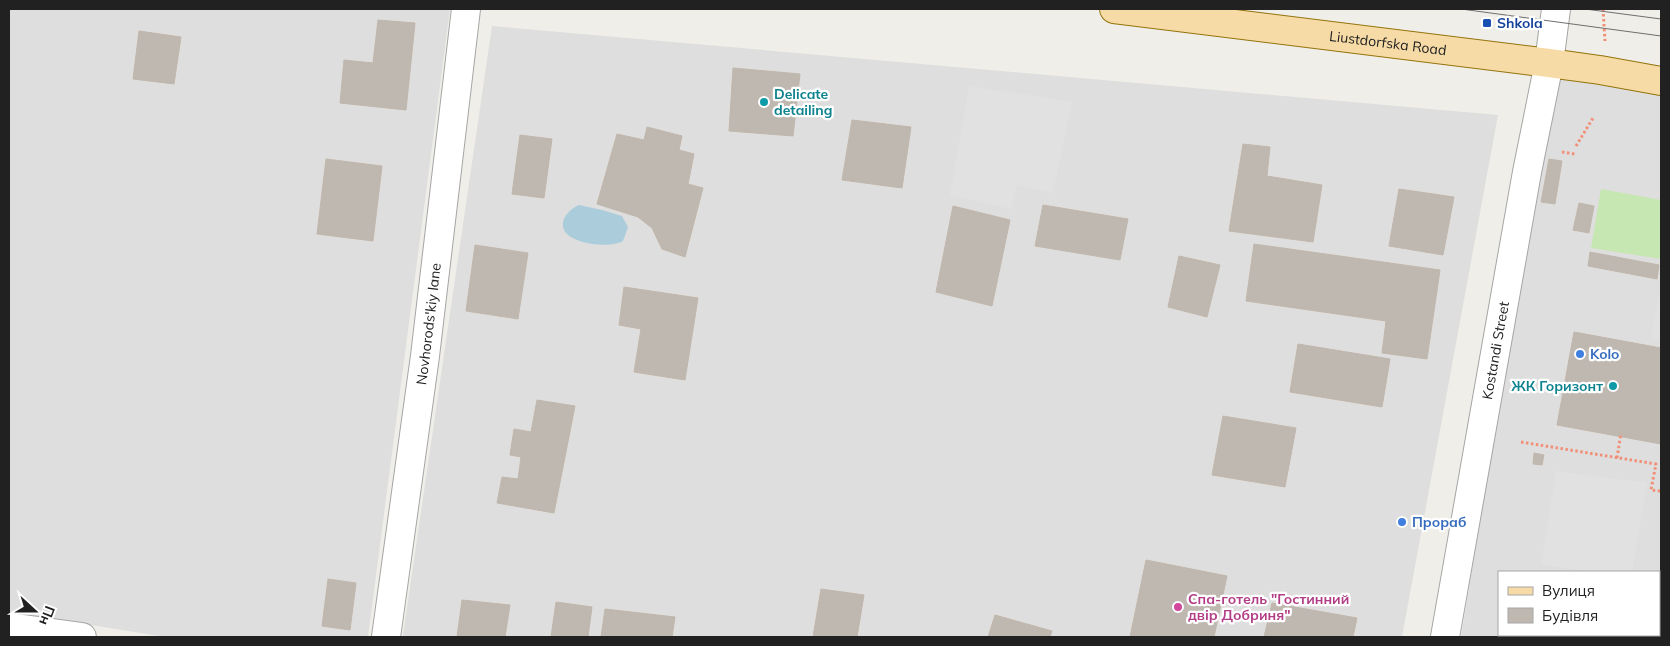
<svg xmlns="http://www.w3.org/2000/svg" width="1670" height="646" font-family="Mulish,sans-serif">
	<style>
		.residential { fill: #dfdede; fill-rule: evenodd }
		.grass { fill: #c7e7b2 }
		.parking { fill: #e1e1e1 }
		.water { fill: #abccdb }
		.building { fill: #beb8b1; stroke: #c1b7ab }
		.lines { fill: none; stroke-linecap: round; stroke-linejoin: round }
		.minor-casing { stroke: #a5a5a5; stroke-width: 30 }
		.major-casing { stroke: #93730a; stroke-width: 30 }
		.path { stroke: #f19078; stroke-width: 3; stroke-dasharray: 2.5 2.5; stroke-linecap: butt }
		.minor { stroke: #fff; stroke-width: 28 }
		.major { stroke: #f6dba7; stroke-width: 28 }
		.tram { stroke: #6f6f6f; stroke-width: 1 }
		.transit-dot { fill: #1a4fb4; stroke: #fff; stroke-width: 2 }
		.culture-dot { fill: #0f9aa8; stroke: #fff; stroke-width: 2 }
		.shop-dot { fill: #3f7fe0; stroke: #fff; stroke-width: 2 }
		.hotel-dot { fill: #d1479c; stroke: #fff; stroke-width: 2 }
		.labels { text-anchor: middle; stroke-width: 4.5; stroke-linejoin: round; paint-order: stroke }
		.transit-label { font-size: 14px; font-weight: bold; fill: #164399; stroke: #fff; text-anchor: start }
		.street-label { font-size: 14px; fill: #212121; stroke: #fff }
		.culture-label { font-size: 14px; font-weight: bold; fill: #0d838f; stroke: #fff; text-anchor: start }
		.shop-label { font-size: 14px; font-weight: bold; fill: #366cbe; stroke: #fff; text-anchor: start }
		.hotel-label { font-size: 14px; font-weight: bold; fill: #b23c85; stroke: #fff; text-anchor: start }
	</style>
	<rect width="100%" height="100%" fill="#f0eee8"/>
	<g class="residential">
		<polygon points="9,9 450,9 368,637 166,637 9,612"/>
		<polygon points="492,26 1498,115 1402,637 405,637 403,635"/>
		<path d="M1553,73L1661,88V637H1461ZM1499,572H1659V635H1499Z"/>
	</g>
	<polygon class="grass" points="1601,189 1661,200 1661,259 1591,248"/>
	<g class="parking">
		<polygon points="969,86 1072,102 1053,193 1017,185 1011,209 950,195"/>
		<polygon points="1661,286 1661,339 1651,337"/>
		<polygon points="1556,471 1647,483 1632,572 1600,572 1541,565"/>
	</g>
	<path class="water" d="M579,205L602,210L622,216L628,227L623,241C611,248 576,245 566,233C557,222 569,209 579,205Z"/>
	<g class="building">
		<polygon points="378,20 415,23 406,110 340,103 344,60 373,63"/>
		<polygon points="139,31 181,37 174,84 133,79"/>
		<polygon points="733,68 800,74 793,136 729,131"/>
		<polygon points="852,120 911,127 902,188 842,180"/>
		<polygon points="647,127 682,136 679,150 694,154 688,184 703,188 685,257 662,249 652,228 638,217 597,204 617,134 644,140"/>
		<polygon points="520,135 552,139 544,198 512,194"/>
		<polygon points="1243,144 1270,147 1267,176 1322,185 1313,242 1229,231"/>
		<polygon points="326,159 382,166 373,241 317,234"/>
		<polygon points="1549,159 1562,161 1555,204 1541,202"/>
		<polygon points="1399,189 1454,197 1443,255 1389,246"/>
		<polygon points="1579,203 1594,206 1589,233 1573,230"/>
		<polygon points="1043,205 1128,219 1120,260 1035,246"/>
		<polygon points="953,206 1010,220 992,306 936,292"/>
		<polygon points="1254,244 1440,270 1427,359 1382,353 1386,321 1246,301"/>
		<polygon points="475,245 528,253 518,319 466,311"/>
		<polygon points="1590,252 1659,265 1657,279 1588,266"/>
		<polygon points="1179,256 1220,265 1207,317 1168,307"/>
		<polygon points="624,287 698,298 685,380 634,372 641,329 619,325"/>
		<polygon points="1574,332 1661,348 1661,444 1557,425"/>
		<polygon points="1298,344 1390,359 1382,407 1290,392"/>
		<polygon points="537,400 575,406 554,513 497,503 502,477 518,479 521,457 510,455 514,429 531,432"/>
		<polygon points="1223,416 1296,428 1285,487 1212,475"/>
		<polygon points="1534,453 1544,455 1542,465 1533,464"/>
		<polygon points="1146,560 1227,576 1214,637 1130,637"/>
		<polygon points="328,579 356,583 350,630 322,626"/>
		<polygon points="821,589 864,595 857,637 813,637"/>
		<polygon points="462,600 510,605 505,637 457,637"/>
		<polygon points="556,602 592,607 588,637 551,637"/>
		<polygon points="1272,603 1357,618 1353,637 1264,637"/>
		<polygon points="605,609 675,617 672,637 601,637"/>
		<polygon points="995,615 1052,631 1050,637 988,637"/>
	</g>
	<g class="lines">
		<defs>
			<g id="minor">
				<polyline points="9,627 82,637"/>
				<path id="s1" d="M386,637L425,356L466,9"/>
				<path id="s2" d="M1445,637L1527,172L1549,63L1556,9"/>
			</g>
			<g id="major">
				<path id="s3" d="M1114,9L1549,63L1600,70L1661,81"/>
			</g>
		</defs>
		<use href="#minor" class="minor-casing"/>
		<use href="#major" class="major-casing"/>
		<g class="path">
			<polyline points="1603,9 1605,41"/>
			<polyline points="1513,24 1524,25"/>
			<polyline points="1576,146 1593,118"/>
			<polyline points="1562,152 1575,154"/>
			<polyline points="1521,442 1656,464 1651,490 1661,491"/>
			<polyline points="1617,458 1621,433"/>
		</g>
		<use href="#minor" class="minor"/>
		<use href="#major" class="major"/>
		<g class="tram">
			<polyline points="1461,9 1661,36"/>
			<polyline points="1585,9 1661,19"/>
		</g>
	</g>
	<rect class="transit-dot" x="1482" y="18" width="10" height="10" rx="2.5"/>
	<g class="culture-dot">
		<circle cx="764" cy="102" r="5"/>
		<circle cx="1613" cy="386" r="5"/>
	</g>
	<g class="shop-dot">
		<circle cx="1580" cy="354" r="5"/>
		<circle cx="1402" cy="522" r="5"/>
	</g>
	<circle class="hotel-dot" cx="1178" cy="607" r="5"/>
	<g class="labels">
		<g class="transit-label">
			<text x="1497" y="28">Shkola</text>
		</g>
		<g class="street-label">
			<text dy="5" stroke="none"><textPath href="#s3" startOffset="276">Liustdorfska Road</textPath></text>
			<text dy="5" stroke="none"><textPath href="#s1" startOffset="316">Novhorods'kiy lane</textPath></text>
			<text dy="5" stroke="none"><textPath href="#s2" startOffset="291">Kostandi Street</textPath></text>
		</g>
		<g class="culture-label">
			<text x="774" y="99">Delicate<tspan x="774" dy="16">detailing</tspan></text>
			<text x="1603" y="391" text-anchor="end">ЖК Горизонт</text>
		</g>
		<g class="shop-label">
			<text x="1590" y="359">Kolo</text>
			<text x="1412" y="527">Прораб</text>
		</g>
		<g class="hotel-label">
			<text x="1188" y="604">Спа-готель "Гостинний<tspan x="1188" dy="16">двір Добриня"</tspan></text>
		</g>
	</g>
	<rect width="1670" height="646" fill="none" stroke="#212121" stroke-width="20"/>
	<rect x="1498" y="571" width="162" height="65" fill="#ffffff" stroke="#a6a6a6"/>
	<rect x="1508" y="587" width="25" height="8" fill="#f6dba7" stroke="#a6a6a6"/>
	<text x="1542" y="596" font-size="15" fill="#212121">Вулиця</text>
	<rect x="1508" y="608" width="25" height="15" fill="#beb8b1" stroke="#a6a6a6"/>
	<text x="1542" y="621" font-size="15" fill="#212121">Будівля</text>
	<g transform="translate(35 611) rotate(111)" stroke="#ffffff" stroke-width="4" paint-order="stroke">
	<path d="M0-4L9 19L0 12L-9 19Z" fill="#212121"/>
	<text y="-8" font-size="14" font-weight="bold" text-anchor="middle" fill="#212121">Пн</text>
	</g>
</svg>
